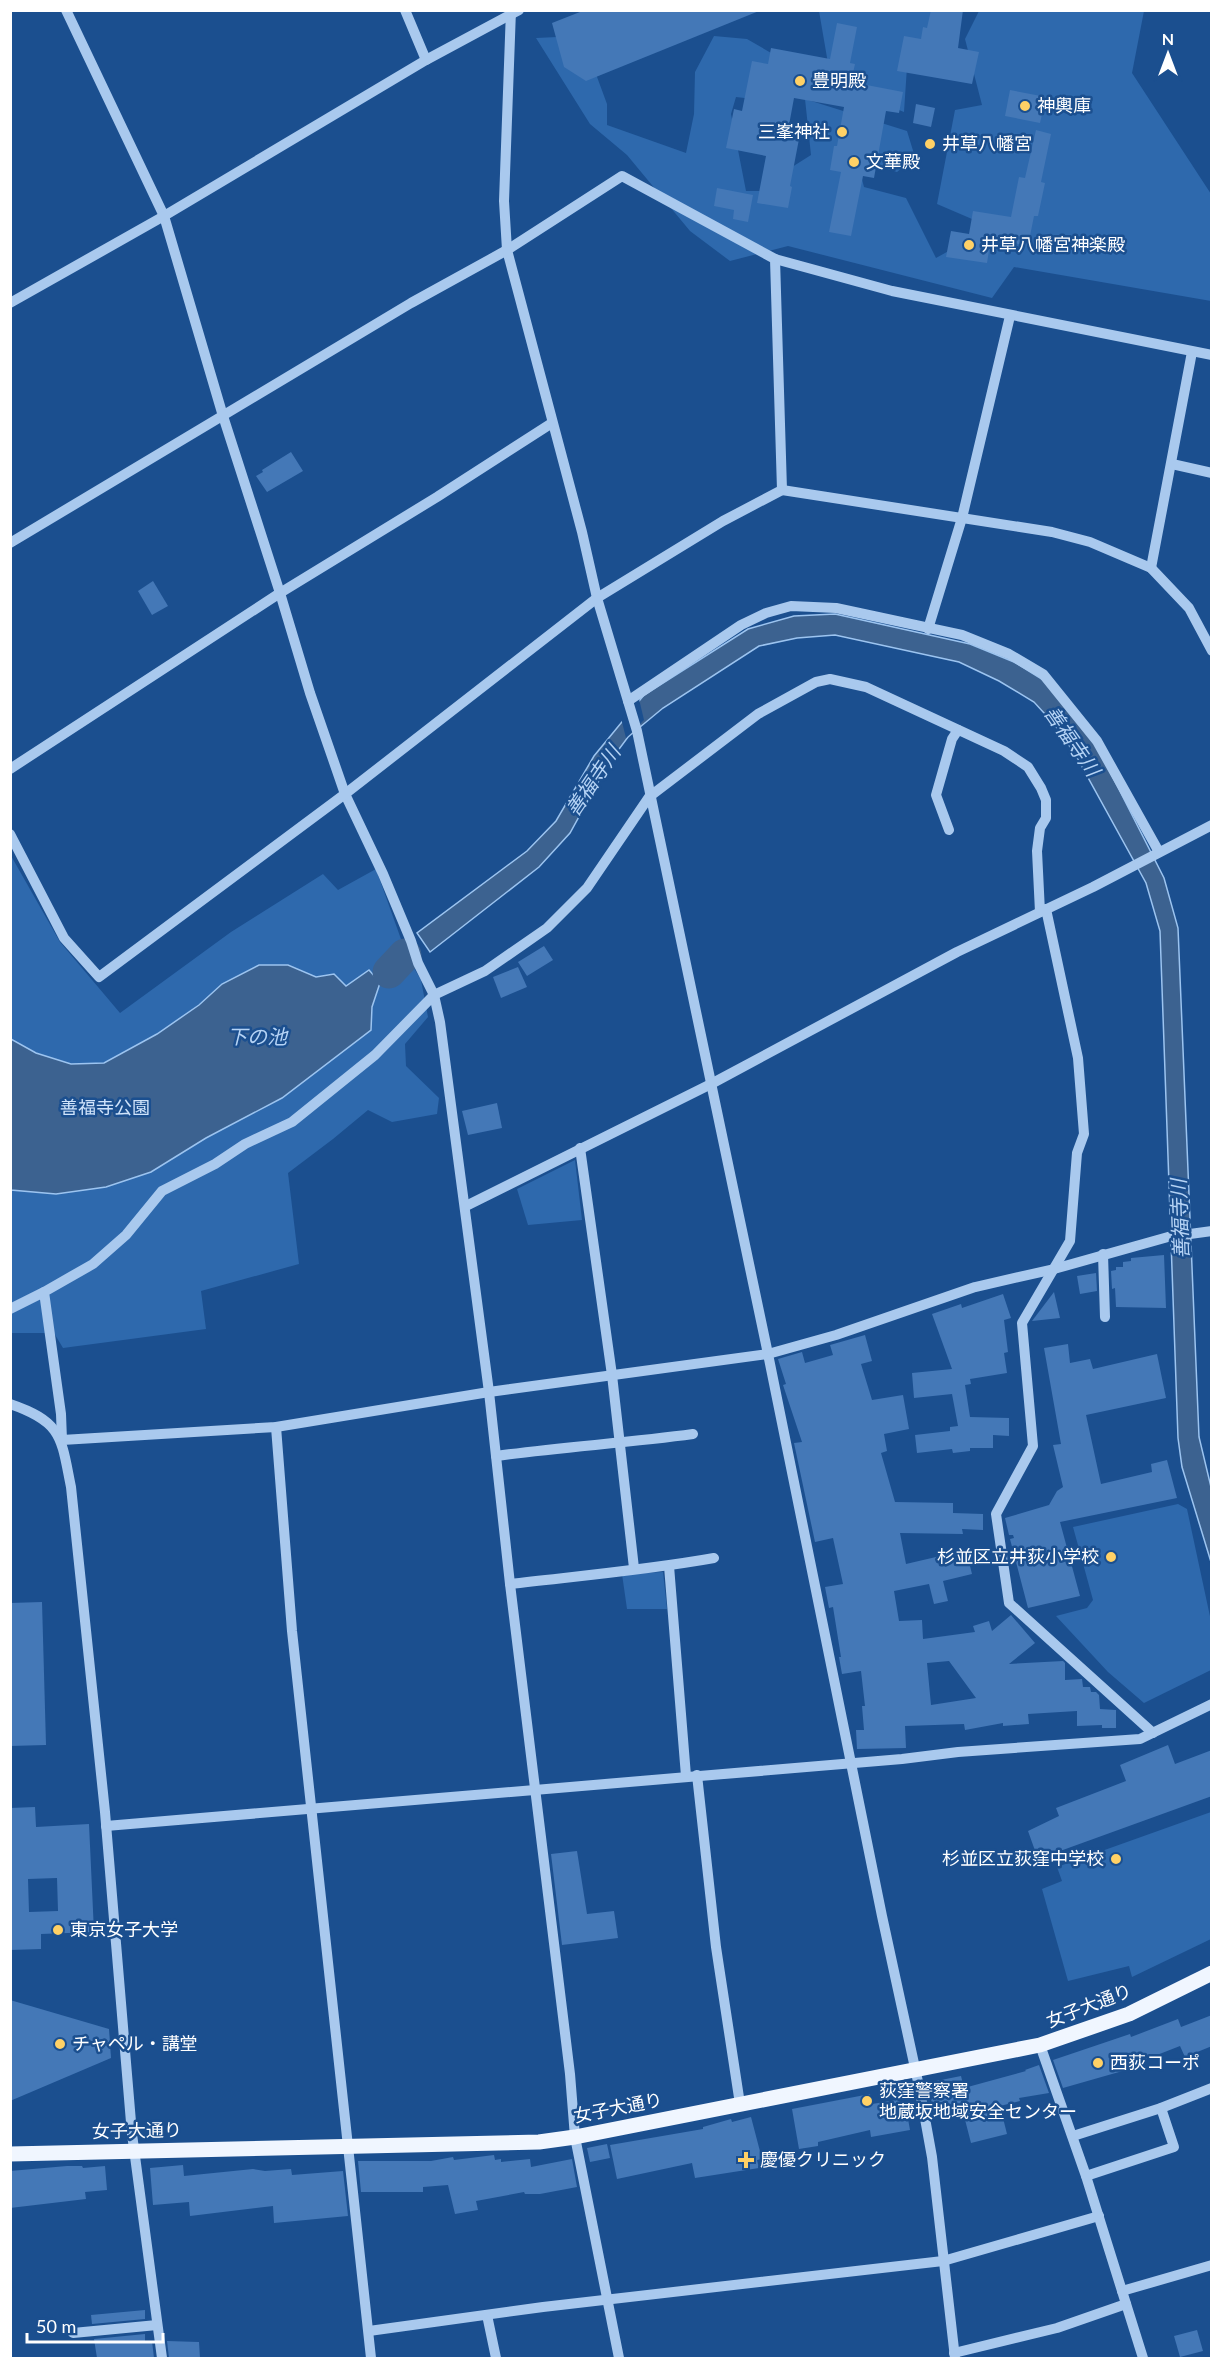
<svg xmlns="http://www.w3.org/2000/svg" width="1222" height="2369" font-family="Lato,'Noto Sans JP',sans-serif">
	<style>
		.green { fill: #2e69ad }
		.water { fill: #3c6290; stroke: #9cc4f0; stroke-width: 1.5 }
		.pier { fill: #1b4f8f }
		.lines { fill: none; stroke-linecap: round; stroke-linejoin: round }
		.river { stroke: #3c6290; stroke-width: 33 }
		.building { fill: #4478b7; fill-rule: evenodd }
		.minor { stroke: #a9c9ee; stroke-width: 10 }
		.major { stroke: #f0f6ff; stroke-width: 15 }
		.poi-dot { fill: #ffd166; stroke: #1b4f8f; stroke-width: 2 }
		.labels { text-anchor: middle; stroke-width: 5; stroke-linejoin: round; paint-order: stroke }
		.poi-label { font-size: 18px; fill: #fff; stroke: #1b4f8f; text-anchor: start }
		.park-label { font-size: 18px; fill: #cfe3fa; stroke: #1b4f8f }
		.street-label { font-size: 18px; fill: #fff; stroke: #1b4f8f }
		.water-label { font-size: 20px; font-style: italic; fill: #b5d3f5; stroke: #1b4f8f }
	</style>
	<rect width="100%" height="100%" fill="#1b4f8f"/>
	<g class="green">
		<polygon points="819,11 939,11 940,21 908,52 904,112 869,98 851,74 830,75"/>
		<polygon points="979,11 1144,11 1132,73 1211,194 1211,301 1014,267 992,298 788,246 730,261 690,231 627,155 590,124 536,38 557,37 593,66 607,104 607,125 686,153 694,114 695,72 714,36 747,39 778,57 762,100 736,97 731,114 746,191 764,191 781,174 811,155 805,99 907,131 915,157 897,172 857,160 864,187 906,198 936,258 974,237 972,219 937,204 955,110 982,105 965,39"/>
		<polygon points="10,854 60,942 120,1013 231,932 323,874 338,890 376,869 407,956 421,980 428,1017 405,1044 406,1066 439,1098 437,1114 392,1122 368,1110 333,1139 288,1173 299,1264 201,1291 206,1329 63,1348 54,1333 11,1333"/>
		<polygon points="575,1160 582,1220 528,1225 517,1189"/>
		<polygon points="1178,1504 1187,1509 1211,1621 1211,1670 1144,1703 1108,1672 1056,1616 1087,1608 1093,1600 1073,1527"/>
		<polygon points="663,1572 667,1609 627,1609 622,1574"/>
		<polygon points="1211,1812 1211,1939 1132,1977 1129,1966 1068,1981 1042,1889 1062,1881 1057,1867"/>
	</g>
	<g class="water">
		<polygon points="835,614 970,644 1014,662 1045,681 1093,738 1164,878 1178,928 1199,1437 1211,1487 1211,1562 1182,1467 1178,1438 1160,931 1146,883 1075,754 1055,725 1034,702 999,681 959,662 835,635 797,638 759,646 663,708 628,737 608,764 570,833 539,867 430,952 417,933 527,851 556,821 594,756 644,695 748,629 794,616"/>
		<polygon points="259,965 288,965 316,977 334,974 346,986 369,970 376,978 387,970 392,975 380,983 372,1007 371,1030 282,1098 206,1138 151,1172 106,1187 56,1194 11,1190 11,1039 36,1053 71,1064 104,1063 157,1034 199,1005 222,984"/>
	</g>
	<polygon class="pier" points="639,699 644,720 626,738 621,718"/>
	<g class="lines">
		<polyline class="river" points="389,972 405,955"/>
	</g>
	<g class="building">
		<polygon points="585,10 759,10 759,11 586,81 564,67 552,23"/>
		<polygon points="931,10 963,10 958,48 979,52 972,84 897,71 904,36 921,39 923,27 927,28"/>
		<polygon points="837,23 857,27 850,63 855,64 851,82 903,92 899,113 886,111 874,178 863,176 851,236 829,232 841,172 830,170 834,146 837,146 844,107 794,98 787,136 799,139 790,186 792,187 788,208 757,203 766,156 726,148 734,109 742,111 752,61 768,64 771,48 830,59"/>
		<polygon points="1010,90 1046,97 1040,123 1005,116"/>
		<polygon points="916,104 935,108 931,127 913,123"/>
		<polygon points="1036,130 1051,134 1041,182 1045,183 1038,216 1034,216 1028,246 991,238 987,263 946,257 951,231 969,234 973,211 1011,217 1019,177 1025,178"/>
		<polygon points="717,188 753,195 748,222 733,219 734,210 714,206"/>
		<polygon points="291,452 303,471 267,492 256,476 263,472 262,470"/>
		<polygon points="153,581 168,606 152,615 138,591"/>
		<polygon points="544,946 553,960 527,976 518,962"/>
		<polygon points="518,967 527,987 501,998 493,977"/>
		<polygon points="497,1103 502,1128 468,1135 462,1111"/>
		<polygon points="1164,1255 1166,1308 1116,1307 1115,1288 1112,1289 1111,1271 1116,1270 1116,1267 1123,1267 1123,1262 1131,1261 1131,1258"/>
		<polygon points="1096,1273 1097,1291 1080,1294 1077,1276"/>
		<polygon points="1054,1292 1060,1318 1032,1321"/>
		<polygon points="1003,1294 1011,1318 1004,1320 1008,1352 1004,1353 1007,1373 970,1379 971,1384 965,1385 970,1417 1009,1418 1009,1436 993,1435 993,1448 970,1448 970,1451 953,1453 952,1449 917,1453 915,1435 950,1431 950,1427 958,1426 952,1394 914,1398 912,1373 952,1369 932,1314 961,1304 962,1308"/>
		<path d="M865,1335L872,1361L861,1364L872,1400L903,1395L909,1429L884,1434L887,1451L881,1453L895,1502L953,1503V1513L983,1514V1530L962,1529L963,1534L900,1533L906,1564L966,1550L972,1574L943,1581L948,1601L934,1604L929,1584L894,1591L899,1621L922,1620L923,1639L975,1632L973,1626L989,1621L992,1631L1011,1615L1035,1643L1009,1664L1063,1661L1065,1663V1680L1082,1679L1083,1687H1090L1091,1692H1096L1099,1695L1100,1709L1116,1710V1728H1102V1725L1077,1726V1711L1028,1714L1029,1724L1003,1726V1723L965,1730L964,1724L905,1726L906,1748L857,1749L856,1730H864L862,1706H865L861,1671L842,1674L839,1657H841L833,1607L829,1608L825,1587L843,1584L833,1538L815,1542L794,1443L802,1442L783,1385L786,1384L778,1359L802,1352L805,1363L833,1355L830,1345ZM949,1661L976,1698L931,1705L927,1663Z"/>
		<polygon points="1068,1344 1070,1363 1090,1359 1093,1369 1157,1354 1166,1398 1086,1415 1101,1484 1152,1472 1151,1464 1167,1460 1177,1498 1060,1522 1080,1596 1028,1608 1010,1539 1014,1538 1013,1535 1009,1535 1005,1518 1049,1505 1057,1491 1063,1487 1053,1445 1061,1444 1044,1348"/>
		<polygon points="42,1602 46,1745 10,1746 10,1603"/>
		<polygon points="1168,1745 1175,1764 1212,1750 1212,1796 1038,1859 1028,1831 1059,1816 1056,1808 1126,1781 1120,1765"/>
		<path d="M35,1807L36,1827L89,1824L94,1932L41,1934V1949L10,1950V1808ZM57,1878L58,1911L29,1912L28,1879Z"/>
		<polygon points="577,1851 587,1914 614,1911 618,1938 562,1945 551,1854"/>
		<polygon points="10,2000 109,2029 111,2058 10,2101"/>
		<polygon points="1212,2015 1212,2046 1185,2057 1180,2046 1139,2062 1140,2066 1063,2088 1053,2060 1130,2034 1131,2037 1178,2019 1181,2027"/>
		<polygon points="1039,2065 1049,2093 1019,2098 1020,2101 1000,2106 1007,2134 971,2143 962,2108 934,2114 929,2089 931,2082 961,2076 964,2088 1026,2071 1025,2070"/>
		<polygon points="870,2094 872,2104 897,2100 916,2112 917,2117 908,2119 910,2130 871,2137 870,2130 818,2142 818,2146 799,2149 792,2109"/>
		<polygon points="751,2117 762,2159 757,2160 759,2168 695,2178 692,2163 617,2179 610,2145 703,2129 703,2127 731,2119 732,2122"/>
		<polygon points="607,2144 610,2158 590,2162 587,2148"/>
		<polygon points="494,2155 495,2160 501,2159 501,2162 530,2159 531,2167 572,2159 577,2187 540,2194 525,2194 524,2192 476,2201 478,2210 455,2214 448,2185 423,2187 423,2192 361,2192 358,2161 431,2161 453,2157 454,2160"/>
		<polygon points="183,2165 184,2176 253,2169 265,2171 291,2169 292,2175 343,2171 348,2216 274,2223 273,2206 190,2216 189,2202 153,2205 150,2168"/>
		<polygon points="67,2166 82,2166 83,2168 105,2166 107,2190 85,2192 86,2199 10,2208 10,2171"/>
		<polygon points="145,2310 145,2319 92,2324 91,2315"/>
		<polygon points="1197,2330 1203,2351 1180,2357 1174,2336"/>
		<polygon points="145,2334 145,2341 152,2341 154,2358 97,2358 94,2339"/>
		<polygon points="167,2341 199,2342 200,2358 169,2358"/>
	</g>
	<g class="lines">
		<g class="minor">
			<polyline points="66,10 164,216 223,416 280,593 310,693 345,794 383,874 411,941 418,963 434,995 440,1022 489,1392 510,1584 570,2074 575,2137 619,2358"/>
			<polyline points="405,10 426,60"/>
			<polyline points="511,10 504,201 507,250 582,532 597,598 637,731 768,1354 882,1916 920,2091 932,2157 955,2358"/>
			<polyline points="775,259 892,291 1212,355"/>
			<polyline points="10,303 164,216 426,60 519,10"/>
			<polyline points="1172,464 1212,473"/>
			<polyline points="782,490 1052,532 1090,542 1151,568 1189,608 1212,651"/>
			<polyline points="10,543 411,303 507,250 622,176 775,259 782,490 723,521 597,598 345,794 99,977 64,938 10,834"/>
			<polyline points="1151,568 1192,352"/>
			<polyline points="928,629 962,518 1010,316"/>
			<polyline points="628,701 741,625 766,613 791,606 836,608 962,635 1009,654 1043,674 1097,741 1159,852"/>
			<polyline points="10,769 280,593 437,497 552,423"/>
			<polyline points="949,830 936,795 952,739 958,730"/>
			<polyline points="1046,909 1078,1058 1084,1134 1077,1153 1070,1241 1022,1323 1033,1446 996,1514 1009,1603 1153,1733"/>
			<polyline points="1040,912 1037,851 1040,828 1046,818 1046,800 1041,788 1028,767 1004,751 866,687 830,679 816,682 758,714 649,797 587,888 547,928 485,971 434,995 375,1055 292,1122 245,1144 215,1164 162,1191 126,1235 93,1264 44,1292 61,1414 62,1440 276,1427 489,1392 768,1354 836,1335 975,1287 1054,1269 1168,1237 1212,1231"/>
			<polyline points="580,1148 612,1375 634,1568"/>
			<polyline points="466,1206 711,1084 957,952 1093,887 1212,825"/>
			<polyline points="1103,1254 1105,1317"/>
			<polyline points="10,1309 44,1292"/>
			<path d="M10,1404C63,1422 61,1438 71,1487L105,1812L132,2134L162,2358"/>
			<polyline points="276,1427 292,1631 371,2358"/>
			<path d="M496,1456C561,1447 627,1443 693,1434"/>
			<polyline points="669,1566 686,1776"/>
			<path d="M510,1584C578,1576 647,1570 714,1558"/>
			<polyline points="697,1775 716,1947 740,2104"/>
			<polyline points="106,1826 902,1759 958,1752 1140,1739 1212,1704"/>
			<polyline points="1040,2045 1086,2176 1143,2358"/>
			<polyline points="1073,2136 1161,2108 1212,2088"/>
			<polyline points="1086,2176 1174,2147 1161,2108"/>
			<polyline points="1122,2291 1212,2265"/>
			<polyline points="487,2315 496,2358"/>
			<polyline points="369,2331 543,2307 943,2261 1099,2216"/>
			<polyline points="73,2333 157,2325"/>
			<polyline points="954,2353 1057,2328 1126,2304"/>
		</g>
		<polyline class="major" points="10,2154 539,2142 575,2137 1040,2045 1129,2014 1212,1973"/>
	</g>
	<g class="poi-dot">
		<circle cx="800" cy="81" r="6"/>
		<circle cx="1025" cy="106" r="6"/>
		<circle cx="842" cy="132" r="6"/>
		<circle cx="930" cy="144" r="6"/>
		<circle cx="854" cy="162" r="6"/>
		<circle cx="969" cy="245" r="6"/>
		<circle cx="1111" cy="1557" r="6"/>
		<circle cx="1116" cy="1859" r="6"/>
		<circle cx="58" cy="1930" r="6"/>
		<circle cx="60" cy="2044" r="6"/>
		<circle cx="1098" cy="2063" r="6"/>
		<circle cx="867" cy="2101" r="6"/>
		<path d="M743 2151h6v6h6v6h-6v6h-6v-6h-6v-6h6z"/>
	</g>
	<g class="labels">
		<g class="poi-label">
			<text x="812" y="87">豊明殿</text>
			<text x="1037" y="112">神輿庫</text>
			<text x="830" y="138" text-anchor="end">三峯神社</text>
			<text x="942" y="150">井草八幡宮</text>
			<text x="866" y="168">文華殿</text>
			<text x="981" y="251">井草八幡宮神楽殿</text>
			<text x="1099" y="1563" text-anchor="end">杉並区立井荻小学校</text>
			<text x="1104" y="1865" text-anchor="end">杉並区立荻窪中学校</text>
			<text x="70" y="1936">東京女子大学</text>
			<text x="72" y="2050">チャペル・講堂</text>
			<text x="1110" y="2069">西荻コーポ</text>
			<text x="879" y="2097">荻窪警察署<tspan x="879" dy="21">地蔵坂地域安全センター</tspan></text>
			<text x="760" y="2166">慶優クリニック</text>
		</g>
		<g class="park-label">
			<text x="105" y="1114">善福寺公園</text>
		</g>
		<g class="street-label">
			<text transform="translate(1089 2006) rotate(-21)" y="6">女子大通り</text>
			<text transform="translate(618 2108) rotate(-11)" y="6">女子大通り</text>
			<text transform="translate(137 2131) rotate(-1)" y="6">女子大通り</text>
		</g>
		<g class="water-label">
			<text transform="translate(1072 741) rotate(55)" y="7">善福寺川</text>
			<text transform="translate(593 781) rotate(-56)" y="7">善福寺川</text>
			<text x="257" y="1044">下の池</text>
			<text transform="translate(1180 1219) rotate(-92)" y="7">善福寺川</text>
		</g>
	</g>
	<rect width="1222" height="2369" fill="none" stroke="#ffffff" stroke-width="24"/>
	<g transform="translate(1168 54)" stroke="#1b4f8f" stroke-width="4.5" paint-order="stroke">
	<path d="M0-4.5L10 22L0 15L-10 22Z" fill="#ffffff"/>
	<text y="-9" font-size="16" font-weight="bold" text-anchor="middle" fill="#ffffff">N</text>
	</g>
	<path d="M27 2333v9h136v-9" fill="none" stroke="#ffffff" stroke-width="3"/>
	<text x="36" y="2333" font-size="18" fill="#ffffff" stroke="#1b4f8f" stroke-width="4.5" paint-order="stroke">50 m</text>
</svg>
